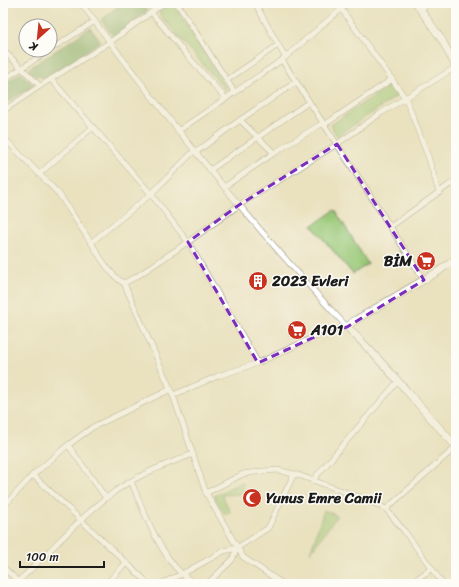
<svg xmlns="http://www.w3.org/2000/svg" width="459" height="587" font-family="Sriracha,sans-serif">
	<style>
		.green { fill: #9ac877; stroke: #5b724a }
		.forest { fill: #7bac68; stroke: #4c6442 }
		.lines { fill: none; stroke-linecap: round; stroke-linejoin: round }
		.street-casing { stroke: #837e6e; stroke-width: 6 }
		.secondary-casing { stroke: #837e6e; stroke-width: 8 }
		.street { stroke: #fff; stroke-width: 5 }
		.secondary { stroke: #fff; stroke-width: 7 }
		.marked { fill: none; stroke: #7b2cbf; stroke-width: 3; stroke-dasharray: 8 5; stroke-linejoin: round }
		.labels { text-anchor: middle; stroke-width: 3; stroke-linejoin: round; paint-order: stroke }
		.poi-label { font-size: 15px; font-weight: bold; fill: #1c1c1c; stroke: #fdfcf7; text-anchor: start }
	</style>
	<rect width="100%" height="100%" fill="#fdfcf7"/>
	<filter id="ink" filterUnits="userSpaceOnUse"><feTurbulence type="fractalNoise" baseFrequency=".025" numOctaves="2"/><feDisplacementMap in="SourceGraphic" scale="8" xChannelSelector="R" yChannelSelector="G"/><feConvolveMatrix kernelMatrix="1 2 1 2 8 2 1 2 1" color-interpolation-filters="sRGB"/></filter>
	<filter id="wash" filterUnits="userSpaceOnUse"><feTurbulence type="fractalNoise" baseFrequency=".012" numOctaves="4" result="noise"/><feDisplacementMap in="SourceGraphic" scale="16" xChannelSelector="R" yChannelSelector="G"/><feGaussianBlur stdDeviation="0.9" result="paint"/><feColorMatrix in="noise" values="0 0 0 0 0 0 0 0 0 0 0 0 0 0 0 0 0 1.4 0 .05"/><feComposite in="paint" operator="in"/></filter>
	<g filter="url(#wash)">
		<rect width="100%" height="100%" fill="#eae1bf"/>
		<g class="green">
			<polygon points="173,3 226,88 226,91 160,15 160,11"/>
			<polygon points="390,85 397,96 337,136 331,125"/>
			<polygon points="335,210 368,264 353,274 312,226"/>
			<path d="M242,482C246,487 242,488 241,494L227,495L222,494L230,512L225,515L214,496Z"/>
			<polygon points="324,510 336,515 336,517 310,553"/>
		</g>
		<g class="forest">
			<polygon points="122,3 141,3 147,11 114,37 101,20"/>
			<polygon points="90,28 101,41 54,73 44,78 32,74 28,69"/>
			<polygon points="20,73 34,85 3,105 3,84"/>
		</g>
	</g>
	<g filter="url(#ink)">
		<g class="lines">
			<defs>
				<g id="street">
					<path d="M81,3C164,116 251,224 347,327L323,333L258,363L218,376L173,395"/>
					<polyline points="177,3 235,93"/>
					<polyline points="255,3 285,57"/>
					<polyline points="337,3 406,99 429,159 439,193"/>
					<polyline points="421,10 428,3"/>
					<polyline points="151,12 186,54 226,99"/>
					<polyline points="3,50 40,86"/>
					<polyline points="282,60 372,198 424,280"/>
					<polyline points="51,79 151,194 188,242 258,363"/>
					<polyline points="3,80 95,21"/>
					<polyline points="227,80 278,45"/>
					<polyline points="3,111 40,86 110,42 164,3"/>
					<polyline points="240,120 274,153"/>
					<polyline points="324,125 392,79"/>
					<polyline points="178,131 282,60 348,3"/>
					<polyline points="3,137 59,194 92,244"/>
					<path d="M194,151L151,194L94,240L92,244C99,256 112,278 124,283L136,277L188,242L239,205L337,144L381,113L456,67"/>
					<polyline points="196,152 240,120 296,82"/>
					<polyline points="210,170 309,102"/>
					<polyline points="39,174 93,127"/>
					<polyline points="224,187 274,153 323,123"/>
					<polyline points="390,227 456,180"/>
					<polyline points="124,283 173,395 206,493 243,557 283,584"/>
					<polyline points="68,445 106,498"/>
					<polyline points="33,475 149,584"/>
					<polyline points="313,480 398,381"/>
					<path d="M131,481C143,510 159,553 182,574C186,578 191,581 195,584"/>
					<polyline points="206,493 243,474 263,471 278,470 301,476 370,501 386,509 405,532 443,584"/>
					<polyline points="3,507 33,475 68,445 93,427 171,389"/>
					<polyline points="386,509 456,447"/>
					<polyline points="3,567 21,584"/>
					<path d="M15,584C47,556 74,522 109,496C134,476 164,465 193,454"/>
					<polyline points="106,584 126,563"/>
					<polyline points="160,584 182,574 224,551 237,548 268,528 294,474"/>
					<polyline points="207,584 232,560 237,548"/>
					<polyline points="410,584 432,568"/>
				</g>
				<g id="secondary">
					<polyline points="416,3 442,40 456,67"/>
					<path d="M456,259L439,271L354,321L347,327C386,364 419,407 456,446"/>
				</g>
			</defs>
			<use href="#street" class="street-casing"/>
			<use href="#secondary" class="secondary-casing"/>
			<use href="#street" class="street"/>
			<use href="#secondary" class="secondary"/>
		</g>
	</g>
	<path d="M0 0H459V587H0ZM337,144L424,280L347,327L323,333L258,363L188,242L239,205Z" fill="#eae1bf" fill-opacity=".55" fill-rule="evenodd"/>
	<path class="marked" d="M337,144L424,280L347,327L323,333L258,363L188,242L239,205Z"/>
	<defs>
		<symbol id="supermarket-disc" viewBox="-11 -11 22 22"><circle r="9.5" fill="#c8321e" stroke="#fdfcf7"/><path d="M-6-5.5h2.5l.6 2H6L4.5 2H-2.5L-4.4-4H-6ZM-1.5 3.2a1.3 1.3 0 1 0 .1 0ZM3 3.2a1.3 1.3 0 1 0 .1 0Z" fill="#fff"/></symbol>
		<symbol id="building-disc" viewBox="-11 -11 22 22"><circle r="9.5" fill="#c8321e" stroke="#fdfcf7"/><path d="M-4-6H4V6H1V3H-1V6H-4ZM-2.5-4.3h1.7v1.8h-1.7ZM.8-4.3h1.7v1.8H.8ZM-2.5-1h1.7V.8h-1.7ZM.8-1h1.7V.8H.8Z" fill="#fff"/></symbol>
		<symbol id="mosque-disc" viewBox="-11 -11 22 22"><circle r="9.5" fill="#c8321e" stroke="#fdfcf7"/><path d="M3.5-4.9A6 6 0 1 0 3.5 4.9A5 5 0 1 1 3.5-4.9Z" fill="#fff"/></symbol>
	</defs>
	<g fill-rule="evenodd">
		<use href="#supermarket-disc" x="415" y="250" width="22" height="22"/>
		<use href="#building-disc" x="247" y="270" width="22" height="22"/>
		<use href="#supermarket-disc" x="286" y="319" width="22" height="22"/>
		<use href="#mosque-disc" x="241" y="487" width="22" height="22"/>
	</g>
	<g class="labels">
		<g class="poi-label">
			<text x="412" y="266" text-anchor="end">BİM</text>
			<text x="272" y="286">2023 Evleri</text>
			<text x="311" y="335">A101</text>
			<text x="266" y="503">Yunus Emre Camii</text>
		</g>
	</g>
	<rect width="459" height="587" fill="none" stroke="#fdfcf7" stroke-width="16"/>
	<g transform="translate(38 38) rotate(207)"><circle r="19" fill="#fdfcf7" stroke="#a3a29f"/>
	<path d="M0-3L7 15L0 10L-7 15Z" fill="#c8321e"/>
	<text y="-6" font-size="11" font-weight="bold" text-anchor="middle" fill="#1c1c1c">K</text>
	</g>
	<path d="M20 561v6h84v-6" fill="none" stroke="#1c1c1c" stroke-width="2"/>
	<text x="26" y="561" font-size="12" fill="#1c1c1c" stroke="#fdfcf7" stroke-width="3" paint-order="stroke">100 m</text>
</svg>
